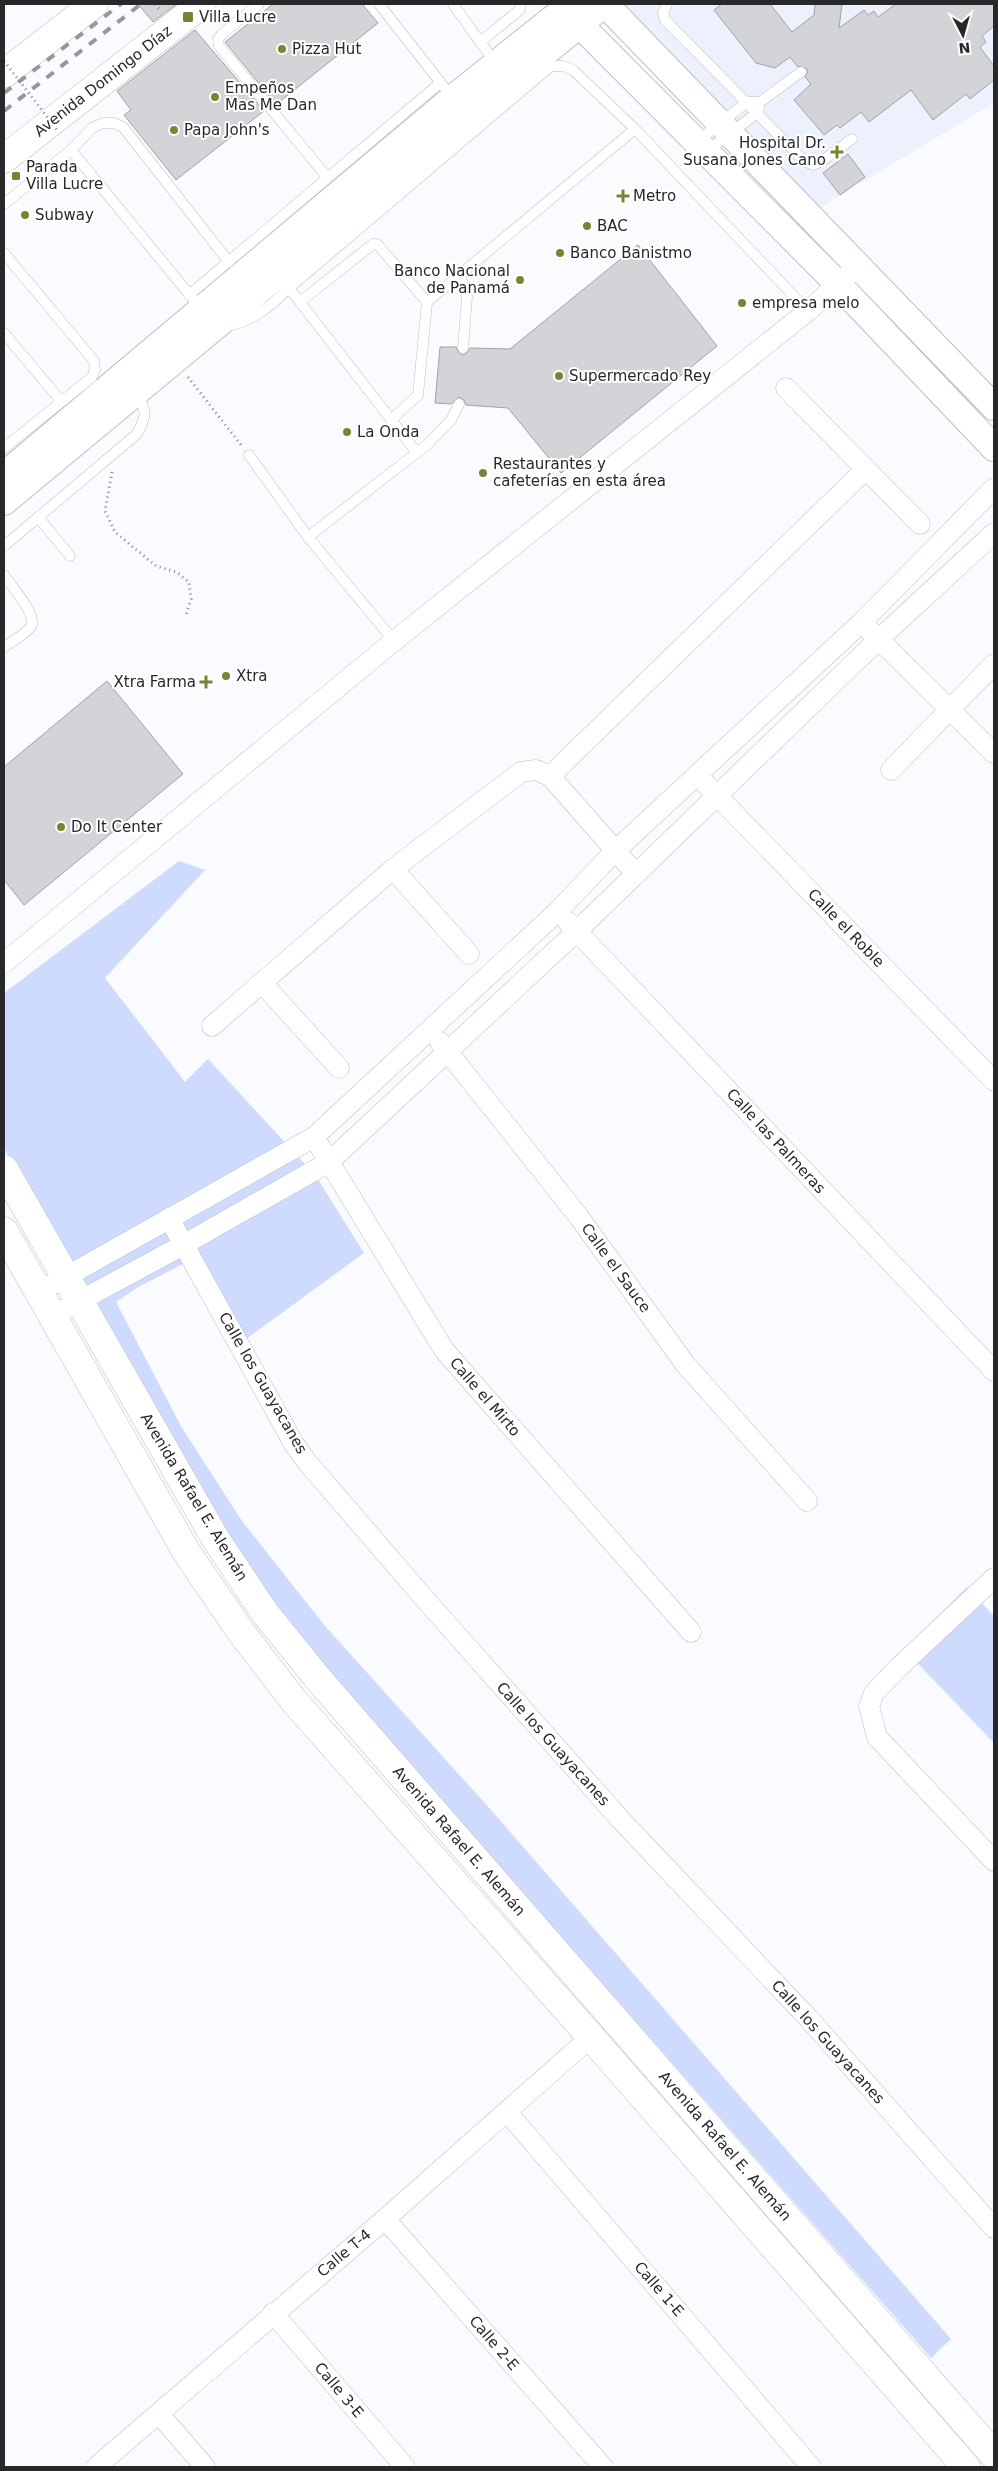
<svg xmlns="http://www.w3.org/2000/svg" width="998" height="2471" font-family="'DejaVu Sans',sans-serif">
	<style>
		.built { fill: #edf1fd }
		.green { fill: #cfdbfe }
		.building { fill: #d3d4d8; stroke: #a1a2a6 }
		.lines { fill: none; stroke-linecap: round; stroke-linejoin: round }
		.service-casing { stroke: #bdbfc2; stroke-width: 11 }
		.minor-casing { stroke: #bdbfc2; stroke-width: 21 }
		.tertiary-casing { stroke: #bdbfc2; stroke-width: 28 }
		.secondary-casing { stroke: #bdbfc2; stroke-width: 29 }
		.primary-casing { stroke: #bdbfc2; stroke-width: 29 }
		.path { stroke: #87888b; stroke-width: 3; stroke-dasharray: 1 4; stroke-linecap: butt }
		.service { stroke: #fff; stroke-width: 10 }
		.minor { stroke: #fff; stroke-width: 20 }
		.tertiary { stroke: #fff; stroke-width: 26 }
		.secondary { stroke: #fff; stroke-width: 28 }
		.primary { stroke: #fff; stroke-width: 28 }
		.rail { stroke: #96979a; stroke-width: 4; stroke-dasharray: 9 9; stroke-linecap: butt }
		.path-bridge { stroke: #87888b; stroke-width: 3; stroke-dasharray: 1 4; stroke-linecap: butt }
		.poi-dot { fill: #748636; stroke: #fff; stroke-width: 2 }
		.labels { text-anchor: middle; stroke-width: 4; stroke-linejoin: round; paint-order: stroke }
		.poi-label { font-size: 15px; fill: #28282a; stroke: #fff; text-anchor: start }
		.street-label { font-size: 15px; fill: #28282a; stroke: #fff }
	</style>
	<rect width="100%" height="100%" fill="#f9fbff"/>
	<polygon class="built" points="625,4 994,4 994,103 821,207 810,202 624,8"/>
	<g class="green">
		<polygon points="179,861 205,870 105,978 185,1082 208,1059 316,1176 364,1253 235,1347 185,1263 140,1286 116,1302 182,1428 242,1521 325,1626 491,1810 951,2339 931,2358 265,1599 165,1434 4,1148 4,993"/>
		<polygon points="967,1587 994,1616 994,1743 905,1650"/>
	</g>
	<g class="building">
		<polygon points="138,4 177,4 153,22"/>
		<polygon points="273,4 362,4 378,23 278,103 275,103 225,42"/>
		<polygon points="722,4 770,4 792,32 814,15 815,4 842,4 839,28 864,10 868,15 874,11 878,17 896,4 994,4 994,26 982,36 986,42 980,47 994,66 994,80 970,99 966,94 933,120 911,90 869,122 861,112 840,128 837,125 824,135 794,100 811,84 805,77 808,72 806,68 797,66 790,57 775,68 756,63 714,10"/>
		<polygon points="195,30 264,111 176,180 124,115 131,110 117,91"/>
		<polygon points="848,154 865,177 840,195 823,173"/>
		<polygon points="638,245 717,346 561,473 508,408 466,405 464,400 459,397 451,404 435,403 440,347 456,347 459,353 463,355 468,352 470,348 510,349"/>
		<polygon points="107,681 183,774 24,905 4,880 4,767"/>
	</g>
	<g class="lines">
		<defs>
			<g id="service">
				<polyline points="259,4 222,34 218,39 219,46 327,177"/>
				<polyline points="379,4 444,87"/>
				<polyline points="453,4 496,64"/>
				<polyline points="667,4 663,13 665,20 804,161 813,165 822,161 852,139"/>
				<polyline points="480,42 516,13 520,9 521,4"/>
				<polyline points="698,141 747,102 760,102 801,72"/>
				<polyline points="71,150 202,310"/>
				<polyline points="707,151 757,113 759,108"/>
				<polyline points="4,204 71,150 92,128 103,123 114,123 123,127 229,262"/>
				<polyline points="4,253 94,361 95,370 92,377 4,448"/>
				<polyline points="460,275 467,297 463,348"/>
				<polyline points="289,288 551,66 563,66 573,70 635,129 808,311"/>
				<polyline points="189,295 440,83"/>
				<polyline points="300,302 373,244 377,244 427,302"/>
				<path d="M226,326C251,323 272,305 289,288L417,453"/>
				<polyline points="4,333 61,401"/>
				<polyline points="392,419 418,395 427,302 635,129"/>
				<polyline points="249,455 308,537 394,641"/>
				<polyline points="38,517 70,556"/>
				<polyline points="308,537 428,444 451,420 459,404"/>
				<path d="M4,546L137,434C147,415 147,412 137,393"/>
				<path d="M4,575C11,586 40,617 30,628C23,636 12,641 4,647"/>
			</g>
			<g id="minor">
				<polyline points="786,388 920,524"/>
				<polyline points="870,631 994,753"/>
				<polyline points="891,770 994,664"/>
				<polyline points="697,775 994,1081"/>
				<polyline points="550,776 866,469"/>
				<polyline points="393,869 469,954"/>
				<polyline points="568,922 994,1371"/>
				<polyline points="4,963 394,641 808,311 857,267"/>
				<polyline points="263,984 339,1068"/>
				<polyline points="212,1026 393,869 521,772 536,770 550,776 636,874"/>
				<polyline points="440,1042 579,1217 685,1364 807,1501"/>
				<polyline points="314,1137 444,1350 691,1632"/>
				<polyline points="169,1218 294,1444 307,1462 430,1605 620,1819 810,2020 994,2228"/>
				<polyline points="39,1292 314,1137 558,911 615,851 862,622 994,488"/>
				<polyline points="52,1316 185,1244 329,1162 577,931 879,639 994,533"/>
				<polyline points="994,1578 898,1668 874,1693 869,1706 877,1737 994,1861"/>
				<polyline points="507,2112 811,2467"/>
				<polyline points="385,2219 603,2467"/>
				<polyline points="273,2313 405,2467"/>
				<polyline points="159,2414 205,2467"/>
				<polyline points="96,2467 385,2219 591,2037"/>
			</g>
			<g id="tertiary">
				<polyline points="605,4 994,407"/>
				<polyline points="567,12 838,284 994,448"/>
				<polyline points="4,475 453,98 571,4"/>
				<polyline points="4,502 604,4"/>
			</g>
			<g id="secondary">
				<polyline points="4,1169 215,1538 265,1613 320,1681 994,2455"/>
				<polyline points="4,1231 187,1553 241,1632 294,1701 591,2037 966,2467"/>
			</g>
			<g id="primary">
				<polyline points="4,74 94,4"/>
				<polyline points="4,159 202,4"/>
			</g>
		</defs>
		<use href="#service" class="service-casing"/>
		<use href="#minor" class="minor-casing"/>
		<use href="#tertiary" class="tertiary-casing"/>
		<use href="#secondary" class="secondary-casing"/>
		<use href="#primary" class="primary-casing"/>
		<g class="path">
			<polyline points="155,4 160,10"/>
			<polyline points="188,377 241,445"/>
			<polyline points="112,472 105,511 115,532 156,566 176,572 189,582 191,599 186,615"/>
		</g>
		<use href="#service" class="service"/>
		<use href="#minor" class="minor"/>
		<use href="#tertiary" class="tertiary"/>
		<use href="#secondary" class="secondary"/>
		<use href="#primary" class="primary"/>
		<g class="rail">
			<polyline points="4,93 121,4"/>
			<polyline points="4,111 141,4"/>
		</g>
		<polyline class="path-bridge" points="4,61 58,131"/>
	</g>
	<g class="poi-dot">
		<rect x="182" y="11" width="12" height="12" rx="2.5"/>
		<circle cx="282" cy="49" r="5"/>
		<circle cx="215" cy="97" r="5"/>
		<circle cx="174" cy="130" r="5"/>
		<path d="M834.5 144.5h5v5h5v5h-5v5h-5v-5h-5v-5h5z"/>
		<rect x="11" y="171" width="10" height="10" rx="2.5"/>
		<path d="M620.5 188.5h5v5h5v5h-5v5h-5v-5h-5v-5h5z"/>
		<circle cx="25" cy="215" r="5"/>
		<circle cx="587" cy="226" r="5"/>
		<circle cx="560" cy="253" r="5"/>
		<circle cx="520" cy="280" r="5"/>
		<circle cx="742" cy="303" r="5"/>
		<circle cx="559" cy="376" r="5"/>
		<circle cx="347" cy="432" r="5"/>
		<circle cx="483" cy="473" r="5"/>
		<circle cx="226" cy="676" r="5"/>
		<path d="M203.5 674.5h5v5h5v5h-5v5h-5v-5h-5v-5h5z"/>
		<circle cx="61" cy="827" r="5"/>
	</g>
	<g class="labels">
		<g class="poi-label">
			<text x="199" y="22">Villa Lucre</text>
			<text x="292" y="54">Pizza Hut</text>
			<text x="225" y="93">Empeños<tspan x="225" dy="17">Mas Me Dan</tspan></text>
			<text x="184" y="135">Papa John's</text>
			<text x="826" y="148" text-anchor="end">Hospital Dr.<tspan x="826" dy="17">Susana Jones Cano</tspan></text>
			<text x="26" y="172">Parada<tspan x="26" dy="17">Villa Lucre</tspan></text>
			<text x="633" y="201">Metro</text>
			<text x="35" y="220">Subway</text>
			<text x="597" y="231">BAC</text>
			<text x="570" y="258">Banco Banistmo</text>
			<text x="510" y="276" text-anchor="end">Banco Nacional<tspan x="510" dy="17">de Panamá</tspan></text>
			<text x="752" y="308">empresa melo</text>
			<text x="569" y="381">Supermercado Rey</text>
			<text x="357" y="437">La Onda</text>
			<text x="493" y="469">Restaurantes y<tspan x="493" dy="17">cafeterías en esta área</tspan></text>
			<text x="236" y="681">Xtra</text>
			<text x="196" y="687" text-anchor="end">Xtra Farma</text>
			<text x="71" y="832">Do It Center</text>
		</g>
		<g class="street-label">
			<text transform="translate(103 81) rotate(-38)" y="5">Avenida Domingo Díaz</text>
			<text transform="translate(846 928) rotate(46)" y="5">Calle el Roble</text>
			<text transform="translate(776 1141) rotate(47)" y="5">Calle las Palmeras</text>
			<text transform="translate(616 1268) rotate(54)" y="5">Calle el Sauce</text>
			<text transform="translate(263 1383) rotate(60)" y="5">Calle los Guayacanes</text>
			<text transform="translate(485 1397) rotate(49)" y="5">Calle el Mirto</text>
			<text transform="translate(194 1497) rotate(59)" y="5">Avenida Rafael E. Alemán</text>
			<text transform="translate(553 1744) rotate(48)" y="5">Calle los Guayacanes</text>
			<text transform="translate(459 1841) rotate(49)" y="5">Avenida Rafael E. Alemán</text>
			<text transform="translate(828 2042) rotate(48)" y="5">Calle los Guayacanes</text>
			<text transform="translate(725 2146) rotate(49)" y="5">Avenida Rafael E. Alemán</text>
			<text transform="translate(344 2253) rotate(-40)" y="5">Calle T-4</text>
			<text transform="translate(659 2289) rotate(49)" y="5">Calle 1-E</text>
			<text transform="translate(494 2343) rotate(49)" y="5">Calle 2-E</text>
			<text transform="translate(339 2390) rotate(50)" y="5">Calle 3-E</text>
		</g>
	</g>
	<rect width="998" height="2471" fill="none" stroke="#28282a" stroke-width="10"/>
	<g transform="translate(963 35) rotate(174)" stroke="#ffffff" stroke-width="4" paint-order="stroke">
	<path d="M0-4L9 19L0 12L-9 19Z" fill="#28282a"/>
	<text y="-8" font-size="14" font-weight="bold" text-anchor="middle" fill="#28282a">N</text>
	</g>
</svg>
